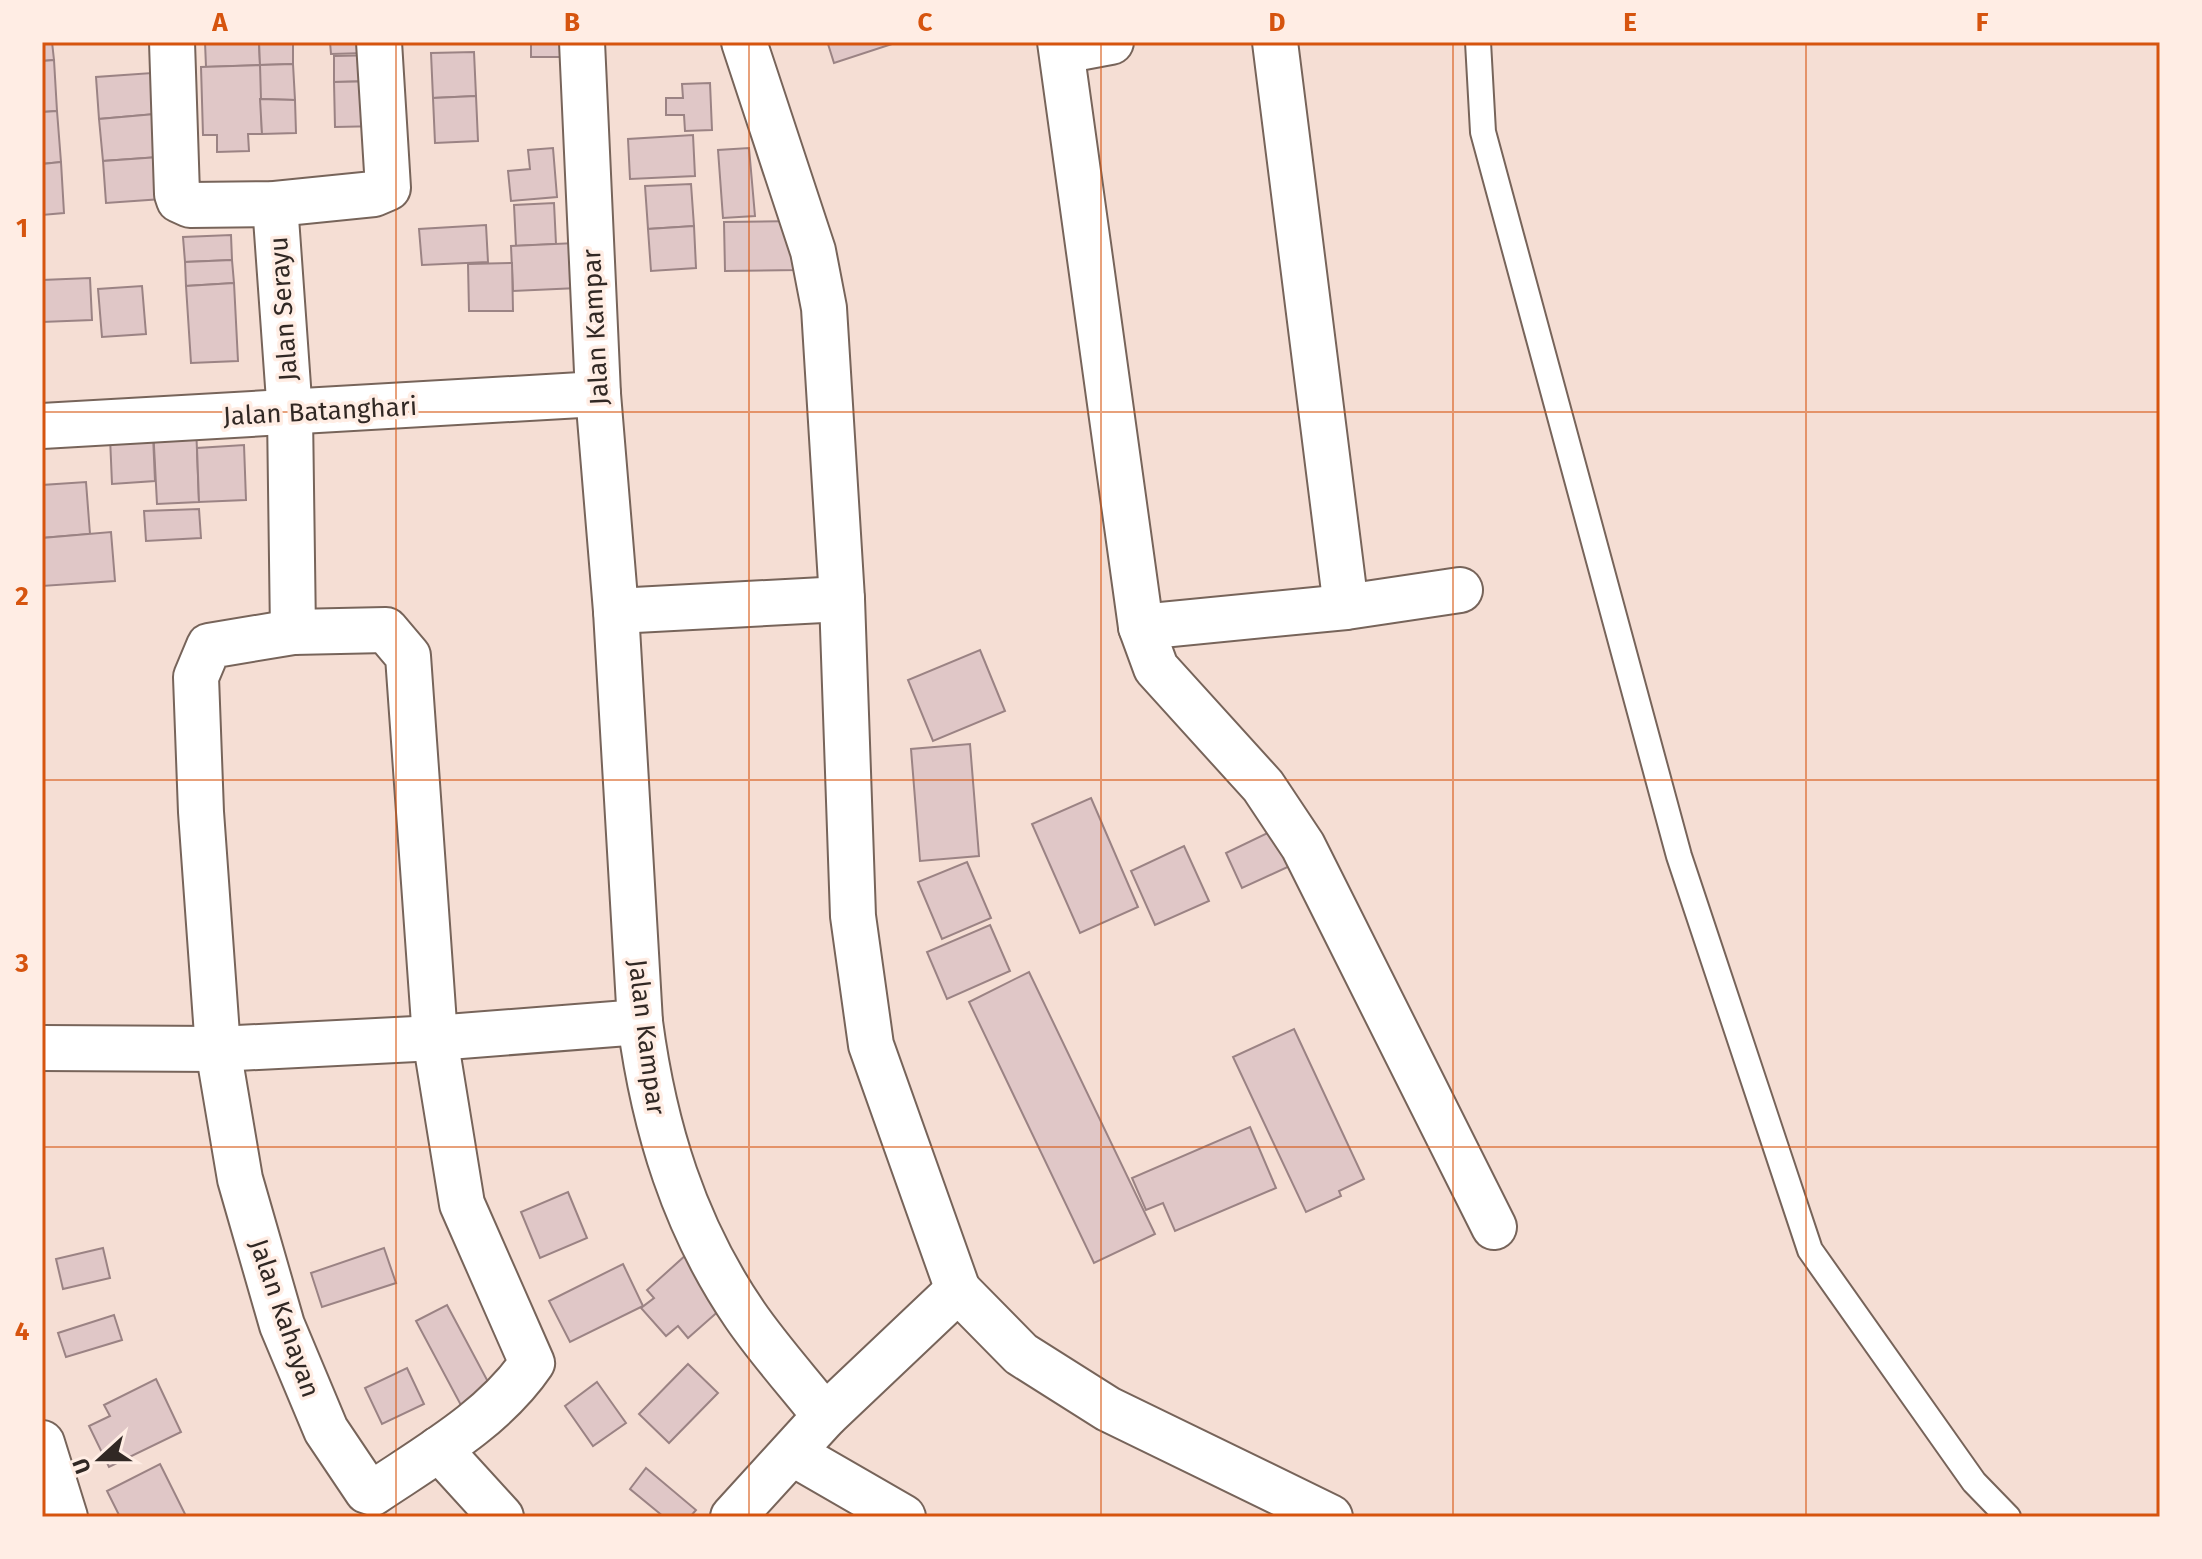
<svg xmlns="http://www.w3.org/2000/svg" width="2202" height="1559" font-family="'Fira Sans',sans-serif">
	<style>
		.building { fill: #e0c7c7; stroke: #9b8384; stroke-width: 2 }
		.lines { fill: none; stroke-linecap: round; stroke-linejoin: round }
		.service-casing { stroke: #77645a; stroke-width: 28 }
		.minor-casing { stroke: #77645a; stroke-width: 48 }
		.service { stroke: #fff; stroke-width: 24 }
		.minor { stroke: #fff; stroke-width: 44 }
		.grid { fill: none; stroke: #d6540e; stroke-width: 2; stroke-opacity: 0.55 }
		.labels { text-anchor: middle; stroke-width: 7; stroke-linejoin: round; paint-order: stroke }
		.street-label { font-size: 26px; fill: #312824; stroke: #ffede4 }
		.neatline { fill: none; stroke: #d6540e; stroke-width: 3 }
		.grid-label { font-size: 26px; text-anchor: middle; font-weight: bold; fill: #d6540e }
	</style>
	<rect width="100%" height="100%" fill="#f5ded4"/>
	<g class="building">
		<polygon points="42,42 52,42 54,60 42,61"/>
		<polygon points="205,42 259,42 260,65 206,67"/>
		<polygon points="259,42 293,42 293,64 260,65"/>
		<polygon points="330,42 364,42 365,53 331,54"/>
		<rect x="531" y="42" width="33" height="15"/>
		<polygon points="832,42 898,42 834,63 828,44"/>
		<polygon points="474,52 476,96 433,98 431,53"/>
		<polygon points="380,55 380,81 334,82 334,56"/>
		<polygon points="54,60 57,111 42,112 42,61"/>
		<polygon points="293,64 295,100 260,99 260,65"/>
		<polygon points="260,65 262,134 248,134 249,151 217,152 217,135 203,135 201,67"/>
		<polygon points="152,73 155,114 99,119 96,77"/>
		<polygon points="380,81 381,126 335,127 334,82"/>
		<polygon points="710,83 712,130 685,131 684,115 666,115 666,98 683,98 682,84"/>
		<polygon points="476,96 478,141 435,143 433,98"/>
		<polygon points="260,99 295,100 296,133 262,134"/>
		<polygon points="57,111 61,162 42,164 42,112"/>
		<polygon points="155,114 159,157 103,161 99,119"/>
		<polygon points="693,135 695,176 630,179 628,139"/>
		<polygon points="553,148 557,197 511,201 508,171 530,169 528,150"/>
		<polygon points="749,148 755,216 723,218 718,150"/>
		<polygon points="159,157 162,199 106,203 103,161"/>
		<polygon points="61,162 64,213 42,215 42,164"/>
		<polygon points="691,184 694,226 648,229 645,186"/>
		<polygon points="554,203 556,244 516,246 514,205"/>
		<polygon points="797,221 798,270 725,271 724,222"/>
		<polygon points="486,225 488,262 422,265 419,229"/>
		<polygon points="694,226 696,268 651,271 648,229"/>
		<polygon points="231,235 232,260 185,262 183,237"/>
		<polygon points="576,243 578,288 513,291 511,246"/>
		<polygon points="232,260 234,283 186,286 185,262"/>
		<polygon points="512,263 513,311 469,311 468,264"/>
		<polygon points="90,278 92,320 42,322 42,280"/>
		<polygon points="234,283 238,361 191,363 186,286"/>
		<polygon points="142,286 146,334 102,337 98,289"/>
		<polygon points="196,425 199,502 157,504 153,427"/>
		<polygon points="153,435 155,481 112,484 110,437"/>
		<polygon points="244,445 246,500 199,502 197,448"/>
		<polygon points="86,482 90,534 42,538 42,485"/>
		<polygon points="199,509 201,538 146,541 144,511"/>
		<polygon points="111,532 115,581 42,586 42,538"/>
		<polygon points="980,650 1005,711 933,741 908,680"/>
		<polygon points="970,744 979,856 920,861 911,749"/>
		<polygon points="1091,798 1138,907 1080,933 1032,824"/>
		<polygon points="1276,829 1292,865 1242,888 1226,853"/>
		<polygon points="1184,846 1209,901 1155,925 1131,871"/>
		<polygon points="967,862 991,918 942,939 918,882"/>
		<polygon points="990,925 1010,971 947,999 927,952"/>
		<polygon points="1029,972 1155,1234 1094,1263 969,1002"/>
		<polygon points="1294,1029 1364,1179 1339,1191 1341,1196 1306,1212 1233,1057"/>
		<polygon points="1250,1127 1276,1188 1175,1231 1163,1203 1146,1210 1132,1178"/>
		<polygon points="568,1192 587,1238 540,1258 521,1212"/>
		<polygon points="103,1248 110,1278 63,1289 56,1259"/>
		<polygon points="384,1248 396,1283 322,1307 311,1273"/>
		<polygon points="687,1254 730,1301 688,1338 678,1326 666,1336 641,1308 654,1298 647,1290"/>
		<polygon points="623,1264 643,1306 570,1342 549,1301"/>
		<polygon points="447,1305 494,1393 463,1409 416,1321"/>
		<polygon points="114,1315 122,1340 66,1357 58,1333"/>
		<polygon points="688,1364 718,1393 669,1443 639,1414"/>
		<polygon points="407,1368 424,1404 382,1424 365,1388"/>
		<polygon points="156,1379 181,1432 109,1467 89,1426 110,1416 104,1405"/>
		<polygon points="597,1382 626,1423 593,1446 565,1406"/>
		<polygon points="160,1464 186,1516 120,1517 107,1491"/>
		<polygon points="646,1468 696,1510 690,1517 664,1517 630,1489"/>
	</g>
	<g class="lines">
		<defs>
			<polyline id="service" points="1478,42 1483,132 1679,856 1810,1250 1974,1482 2008,1517"/>
			<g id="minor">
				<polyline points="172,42 177,194 179,200 190,205 275,204 374,194 388,188 379,42"/>
				<path d="M582,42L598,394L616,611L640,1022C654,1127 684,1226 745,1315C769,1350 799,1383 825,1416"/>
				<polyline points="744,42 813,251 824,308 842,599 853,916 871,1045 958,1290"/>
				<polyline points="1060,42 1141,627 1156,668 1263,786 1303,846 1494,1227"/>
				<polyline points="1275,42 1346,607"/>
				<polyline points="1063,51 1111,42"/>
				<polyline points="275,204 290,414 293,632"/>
				<polyline points="42,426 598,394"/>
				<polyline points="616,611 842,599"/>
				<polyline points="1141,627 1346,607 1460,590"/>
				<path d="M386,630L408,656L435,1038L462,1204L532,1363C494,1419 428,1456 373,1493L367,1491L326,1430L282,1325L240,1179L218,1049L201,812L196,677L209,646L293,632Z"/>
				<polyline points="42,1048 218,1049 435,1038 640,1022"/>
				<polyline points="42,1443 65,1517"/>
				<polyline points="439,1449 501,1517"/>
				<polyline points="792,1453 903,1517"/>
				<polyline points="733,1517 825,1416 958,1290 1021,1354 1108,1409 1330,1517"/>
			</g>
		</defs>
		<use href="#service" class="service-casing"/>
		<use href="#minor" class="minor-casing"/>
		<use href="#service" class="service"/>
		<use href="#minor" class="minor"/>
	</g>
	<path class="grid" d="M396,42V1517M749,42V1517M1101,42V1517M1453,42V1517M1806,42V1517M42,412H2160M42,780H2160M42,1147H2160"/>
	<g class="labels">
		<g class="street-label">
			<text transform="translate(283 309) rotate(-94)" y="9">Jalan Serayu</text>
			<text transform="translate(595 327) rotate(-93)" y="9">Jalan Kampar</text>
			<text transform="translate(320 411) rotate(-3)" y="9">Jalan Batanghari</text>
			<text transform="translate(647 1037) rotate(83)" y="9">Jalan Kampar</text>
			<text transform="translate(285 1318) rotate(71)" y="9">Jalan Kahayan</text>
		</g>
	</g>
	<rect width="2202" height="1559" fill="none" stroke="#ffede4" stroke-width="88"/>
	<g transform="translate(100 1459) rotate(249)" stroke="#ffede4" stroke-width="6" paint-order="stroke">
	<path d="M0-6L14 30L0 20L-14 30Z" fill="#312824"/>
	<text y="-12" font-size="22" font-weight="bold" text-anchor="middle" fill="#312824">U</text>
	</g>
	<rect x="44" y="44" width="2114" height="1471" class="neatline"/>
	<g class="grid-label">
		<text x="220" y="31">A</text>
		<text x="572" y="31">B</text>
		<text x="925" y="31">C</text>
		<text x="1277" y="31">D</text>
		<text x="1630" y="31">E</text>
		<text x="1982" y="31">F</text>
		<text x="22" y="237">1</text>
		<text x="22" y="605">2</text>
		<text x="22" y="972">3</text>
		<text x="22" y="1340">4</text>
	</g>
</svg>
